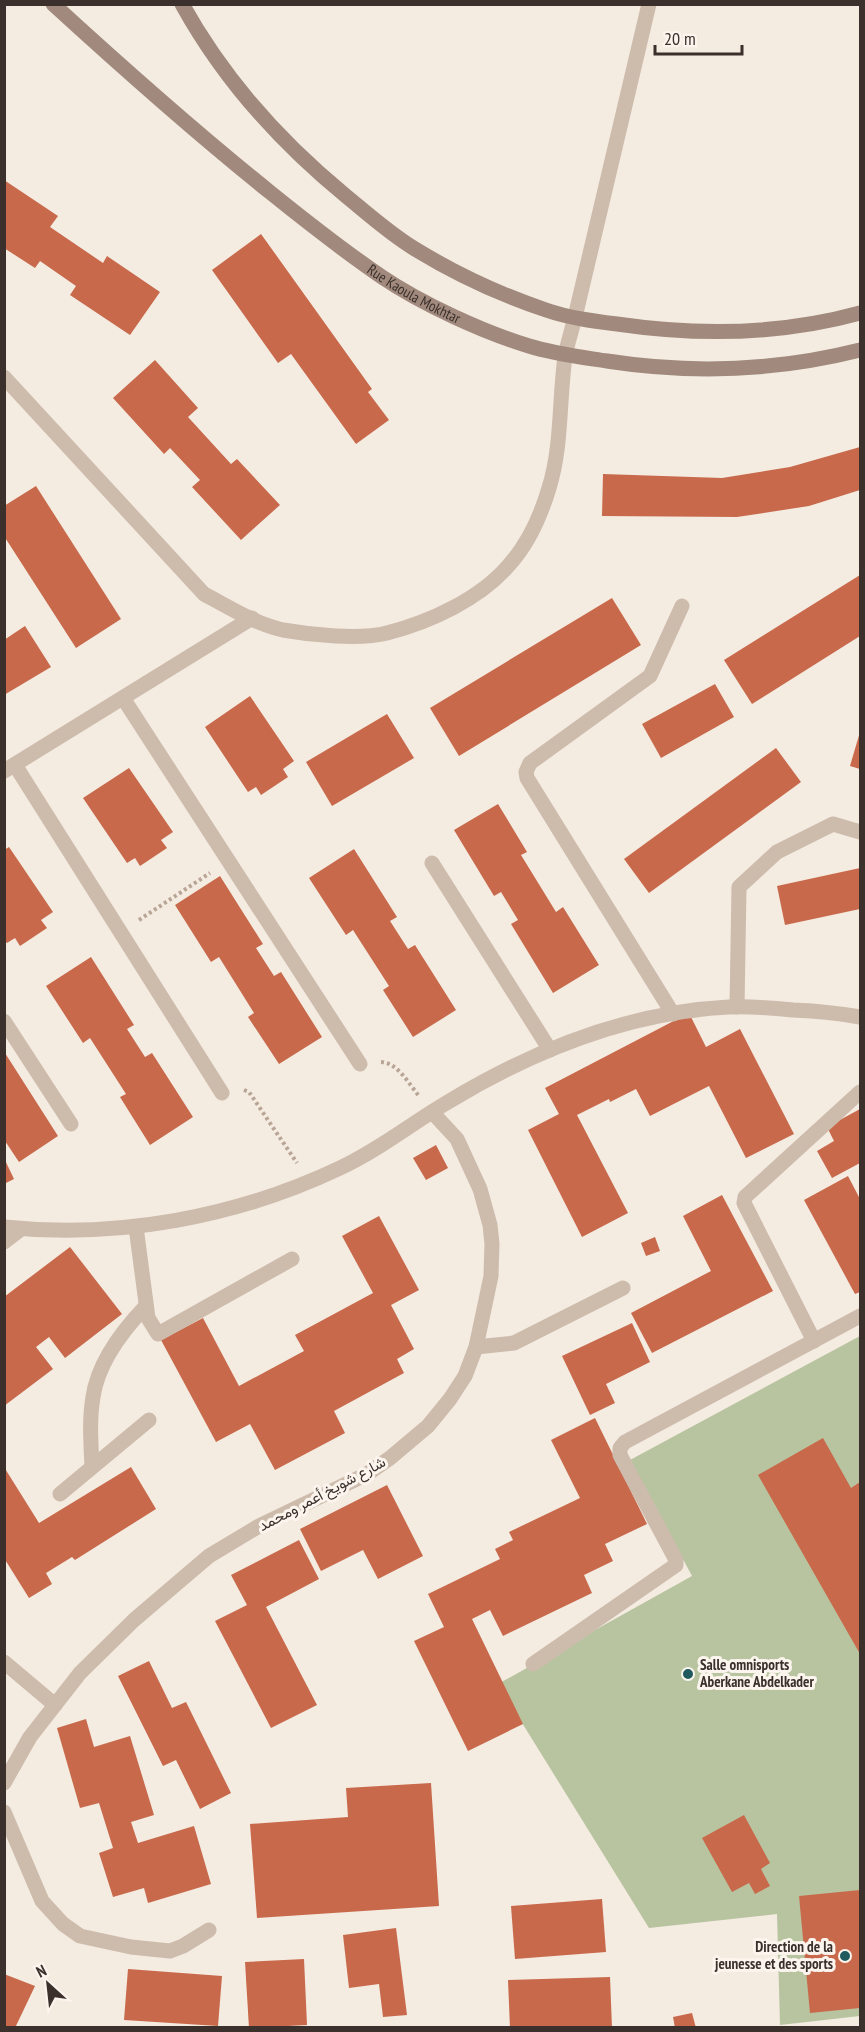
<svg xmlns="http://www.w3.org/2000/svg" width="865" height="2032" font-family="'PT Sans Narrow',Vazirmatn,sans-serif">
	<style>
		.green { fill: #b8c4a0 }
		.building { fill: #c8694b }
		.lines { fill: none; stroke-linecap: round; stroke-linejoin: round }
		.path { stroke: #b9a596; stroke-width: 4; stroke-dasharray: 3 3; stroke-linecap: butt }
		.lane { stroke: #cdbbac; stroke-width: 15 }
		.street { stroke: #cdbbac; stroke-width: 15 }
		.secondary { stroke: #a18a7d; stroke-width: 15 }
		.poi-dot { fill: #1f5a5e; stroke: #fbf5ee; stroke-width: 2 }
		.labels { text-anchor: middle; stroke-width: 6; stroke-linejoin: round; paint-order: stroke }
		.street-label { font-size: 15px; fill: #3b302b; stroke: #fbf5ee }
		.poi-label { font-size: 15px; font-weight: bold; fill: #3b302b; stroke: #fbf5ee; text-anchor: start }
	</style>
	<rect width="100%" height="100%" fill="#f4ebe1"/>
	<polygon class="green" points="860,1336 860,2016 780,2025 777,1914 649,1928 498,1684 692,1576 630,1460"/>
	<g class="building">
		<polygon points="4,180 58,216 50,227 103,263 107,256 160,292 130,335 70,295 76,286 40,261 35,268 4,248"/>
		<polygon points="261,234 372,389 368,392 389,420 356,444 291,354 278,363 212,270"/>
		<polygon points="155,360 198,408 188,417 231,464 237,459 280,505 241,540 192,487 200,480 170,448 164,454 113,398"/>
		<polygon points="860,447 860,490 809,506 737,517 602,516 603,474 722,478 790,467"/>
		<polygon points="36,486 121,619 76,648 4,536 4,506"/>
		<polygon points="860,575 860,636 752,704 724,660"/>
		<polygon points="612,598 641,645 459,756 430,708"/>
		<polygon points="25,626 51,667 4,695 4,640"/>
		<polygon points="715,684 734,717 661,758 642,724"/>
		<polygon points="250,696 294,761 283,769 288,777 261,795 256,787 248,792 205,727"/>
		<polygon points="387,714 414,758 332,806 306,762"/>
		<polygon points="860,732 860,769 850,766"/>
		<polygon points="776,748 801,782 649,893 624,859"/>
		<polygon points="129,768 173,832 161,840 167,848 140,866 135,858 127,863 83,798"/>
		<polygon points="498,804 527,852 521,855 556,912 563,907 599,965 553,993 511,924 518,920 501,892 494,896 454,830"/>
		<polygon points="9,847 53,912 41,920 47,928 20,946 15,938 7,943 4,940 4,850"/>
		<polygon points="354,849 397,917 390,921 408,949 415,945 456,1010 413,1037 383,990 389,986 353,930 346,935 309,878"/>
		<polygon points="860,868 860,909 785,925 777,886"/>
		<polygon points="220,876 263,944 256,948 274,976 281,972 322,1037 279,1064 248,1017 254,1013 219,957 211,962 175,905"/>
		<polygon points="91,957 134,1025 127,1029 145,1057 152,1053 193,1117 150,1145 120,1097 126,1094 90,1038 83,1043 46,986"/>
		<polygon points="689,1013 706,1047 740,1029 794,1134 746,1158 709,1086 650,1116 636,1089 610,1102 609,1099 577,1115 628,1213 582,1237 528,1130 559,1114 545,1088"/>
		<polygon points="5,1053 58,1136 19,1162 5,1141"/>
		<polygon points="860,1109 860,1163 832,1178 817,1151 834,1141 827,1127"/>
		<polygon points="436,1145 448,1168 426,1180 413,1158"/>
		<polygon points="4,1158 14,1179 4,1184"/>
		<polygon points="848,1176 860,1199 860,1292 855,1294 804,1200"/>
		<polygon points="722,1195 773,1291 652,1353 631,1313 711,1271 683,1216"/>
		<polygon points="379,1216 419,1290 391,1305 414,1349 397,1359 404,1373 334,1411 345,1433 275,1470 250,1424 216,1442 161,1340 203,1318 239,1386 304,1351 295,1335 373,1293 342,1236"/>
		<polygon points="655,1237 660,1251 646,1256 641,1243"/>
		<polygon points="70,1247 122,1314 65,1358 49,1337 36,1347 53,1369 4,1406 4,1297"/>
		<polygon points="632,1323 650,1362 606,1384 615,1403 590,1415 562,1356"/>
		<polygon points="595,1418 647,1524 605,1544 613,1561 584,1575 592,1593 503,1636 490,1610 472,1619 523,1724 468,1751 414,1641 444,1627 428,1594 500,1559 495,1549 513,1540 509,1532 580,1498 551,1440"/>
		<polygon points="823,1438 851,1488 860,1482 860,1654 758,1475"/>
		<polygon points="4,1467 39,1523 131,1467 156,1509 75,1560 72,1557 46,1573 52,1584 29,1598 4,1558"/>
		<polygon points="387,1485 423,1556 378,1579 363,1550 321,1571 300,1529"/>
		<polygon points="299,1540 319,1579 266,1607 317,1705 271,1728 215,1621 247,1605 231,1575"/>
		<polygon points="149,1661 172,1708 186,1702 231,1793 200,1809 176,1760 163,1766 118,1676"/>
		<polygon points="86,1719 94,1747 130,1736 154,1815 131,1822 138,1843 194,1826 211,1884 148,1903 144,1888 113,1897 99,1853 113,1848 99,1803 80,1808 57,1728"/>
		<polygon points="431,1783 439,1906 257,1918 250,1824 348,1817 346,1788"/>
		<polygon points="744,1815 770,1863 761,1869 770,1886 755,1894 749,1883 732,1892 702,1838"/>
		<polygon points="860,1890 860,2008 810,2013 799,1896"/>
		<polygon points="602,1899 606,1952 515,1959 511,1906"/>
		<polygon points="396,1928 407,2015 383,2017 379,1984 349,1988 343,1935"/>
		<polygon points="304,1959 307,2025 249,2028 245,1962"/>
		<polygon points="128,1969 222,1976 218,2026 124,2020"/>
		<polygon points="4,1974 35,1986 15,2028 4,2028"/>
		<polygon points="610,1977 612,2028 510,2028 508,1980"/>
		<polygon points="692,2013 696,2028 675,2028 673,2017"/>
	</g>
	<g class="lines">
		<g class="path">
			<polyline points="139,920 210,873"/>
			<path d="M381,1062C398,1063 409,1084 419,1096"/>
			<polyline points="244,1090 249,1092 297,1163"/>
		</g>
		<polyline class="lane" points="575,317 649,4"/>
		<g class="street">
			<path d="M4,377L204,594C229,607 255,624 283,630C311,635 360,640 387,633C430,622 480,599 509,565C528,544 541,515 549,488C562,447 559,400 565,357C567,344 572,330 575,317"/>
			<polyline points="123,698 360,1064"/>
			<polyline points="15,765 222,1093"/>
			<polyline points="4,771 252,618"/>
			<polyline points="432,863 550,1050"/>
			<polyline points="737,1007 739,887 777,852 833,824 860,832"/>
			<polyline points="673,1014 527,778 526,772 530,763 650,676 682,606"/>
			<polyline points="4,1021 71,1124"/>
			<path d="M4,1227C118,1239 237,1217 340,1168C379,1150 412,1123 448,1102C534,1050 629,1012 729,1007C751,1006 772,1008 793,1010C815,1011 838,1013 860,1017"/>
			<polyline points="136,1227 148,1318 158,1334 292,1259"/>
			<polyline points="4,1242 21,1229"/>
			<polyline points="814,1341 744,1203 745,1197 860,1092"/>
			<polyline points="476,1347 514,1343 623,1288"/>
			<path d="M92,1467C91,1444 89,1420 93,1397C98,1362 123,1330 146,1306"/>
			<polyline points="60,1494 149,1420"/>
			<polyline points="4,1662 55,1705"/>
			<polyline points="533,1664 676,1565 676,1560 620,1455 620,1448 625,1442 860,1316"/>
			<polyline points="4,1783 30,1737 80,1673 134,1620 209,1556 259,1526 367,1474 390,1458 428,1426 450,1399 465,1376 476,1347 491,1276 492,1244 490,1225 480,1189 457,1139 432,1112"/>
			<polyline points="4,1812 42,1901 63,1924 80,1936 131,1947 170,1951 183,1946 209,1930"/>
		</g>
		<g class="secondary">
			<path id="s1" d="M53,4C124,69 196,133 271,193C307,222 344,251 382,277C422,304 483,332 529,346C555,354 581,357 607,361C691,374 777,371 860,350"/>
			<path d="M182,4C224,80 280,142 346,196C368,214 390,234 415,249C456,274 501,295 546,310C569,318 593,321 617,324C699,336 780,335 860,313"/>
		</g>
	</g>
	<g class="poi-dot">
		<circle cx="688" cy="1674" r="6"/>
		<circle cx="845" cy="1956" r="6"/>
	</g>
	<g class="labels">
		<g class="street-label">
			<text dy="5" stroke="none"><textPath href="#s1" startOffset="464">Rue Kaoula Mokhtar</textPath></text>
			<text transform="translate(322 1494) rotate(-28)" y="5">شارع شويخ أعمر ومحمد</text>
		</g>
		<g class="poi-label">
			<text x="700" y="1670">Salle omnisports<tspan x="700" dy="17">Aberkane Abdelkader</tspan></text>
			<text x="833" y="1952" text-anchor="end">Direction de la<tspan x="833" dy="17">jeunesse et des sports</tspan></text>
		</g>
	</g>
	<rect width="865" height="2032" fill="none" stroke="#3b302b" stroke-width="12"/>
	<g transform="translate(48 1984) rotate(333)" stroke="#fbf5ee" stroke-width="4.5" paint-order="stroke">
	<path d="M0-4.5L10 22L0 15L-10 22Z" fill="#3b302b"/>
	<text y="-9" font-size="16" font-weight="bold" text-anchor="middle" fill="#3b302b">N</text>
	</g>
	<path d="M655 45v9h87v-9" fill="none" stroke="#3b302b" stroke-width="3"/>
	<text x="664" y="45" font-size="18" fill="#3b302b" stroke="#fbf5ee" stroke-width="4.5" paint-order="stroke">20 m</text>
</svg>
